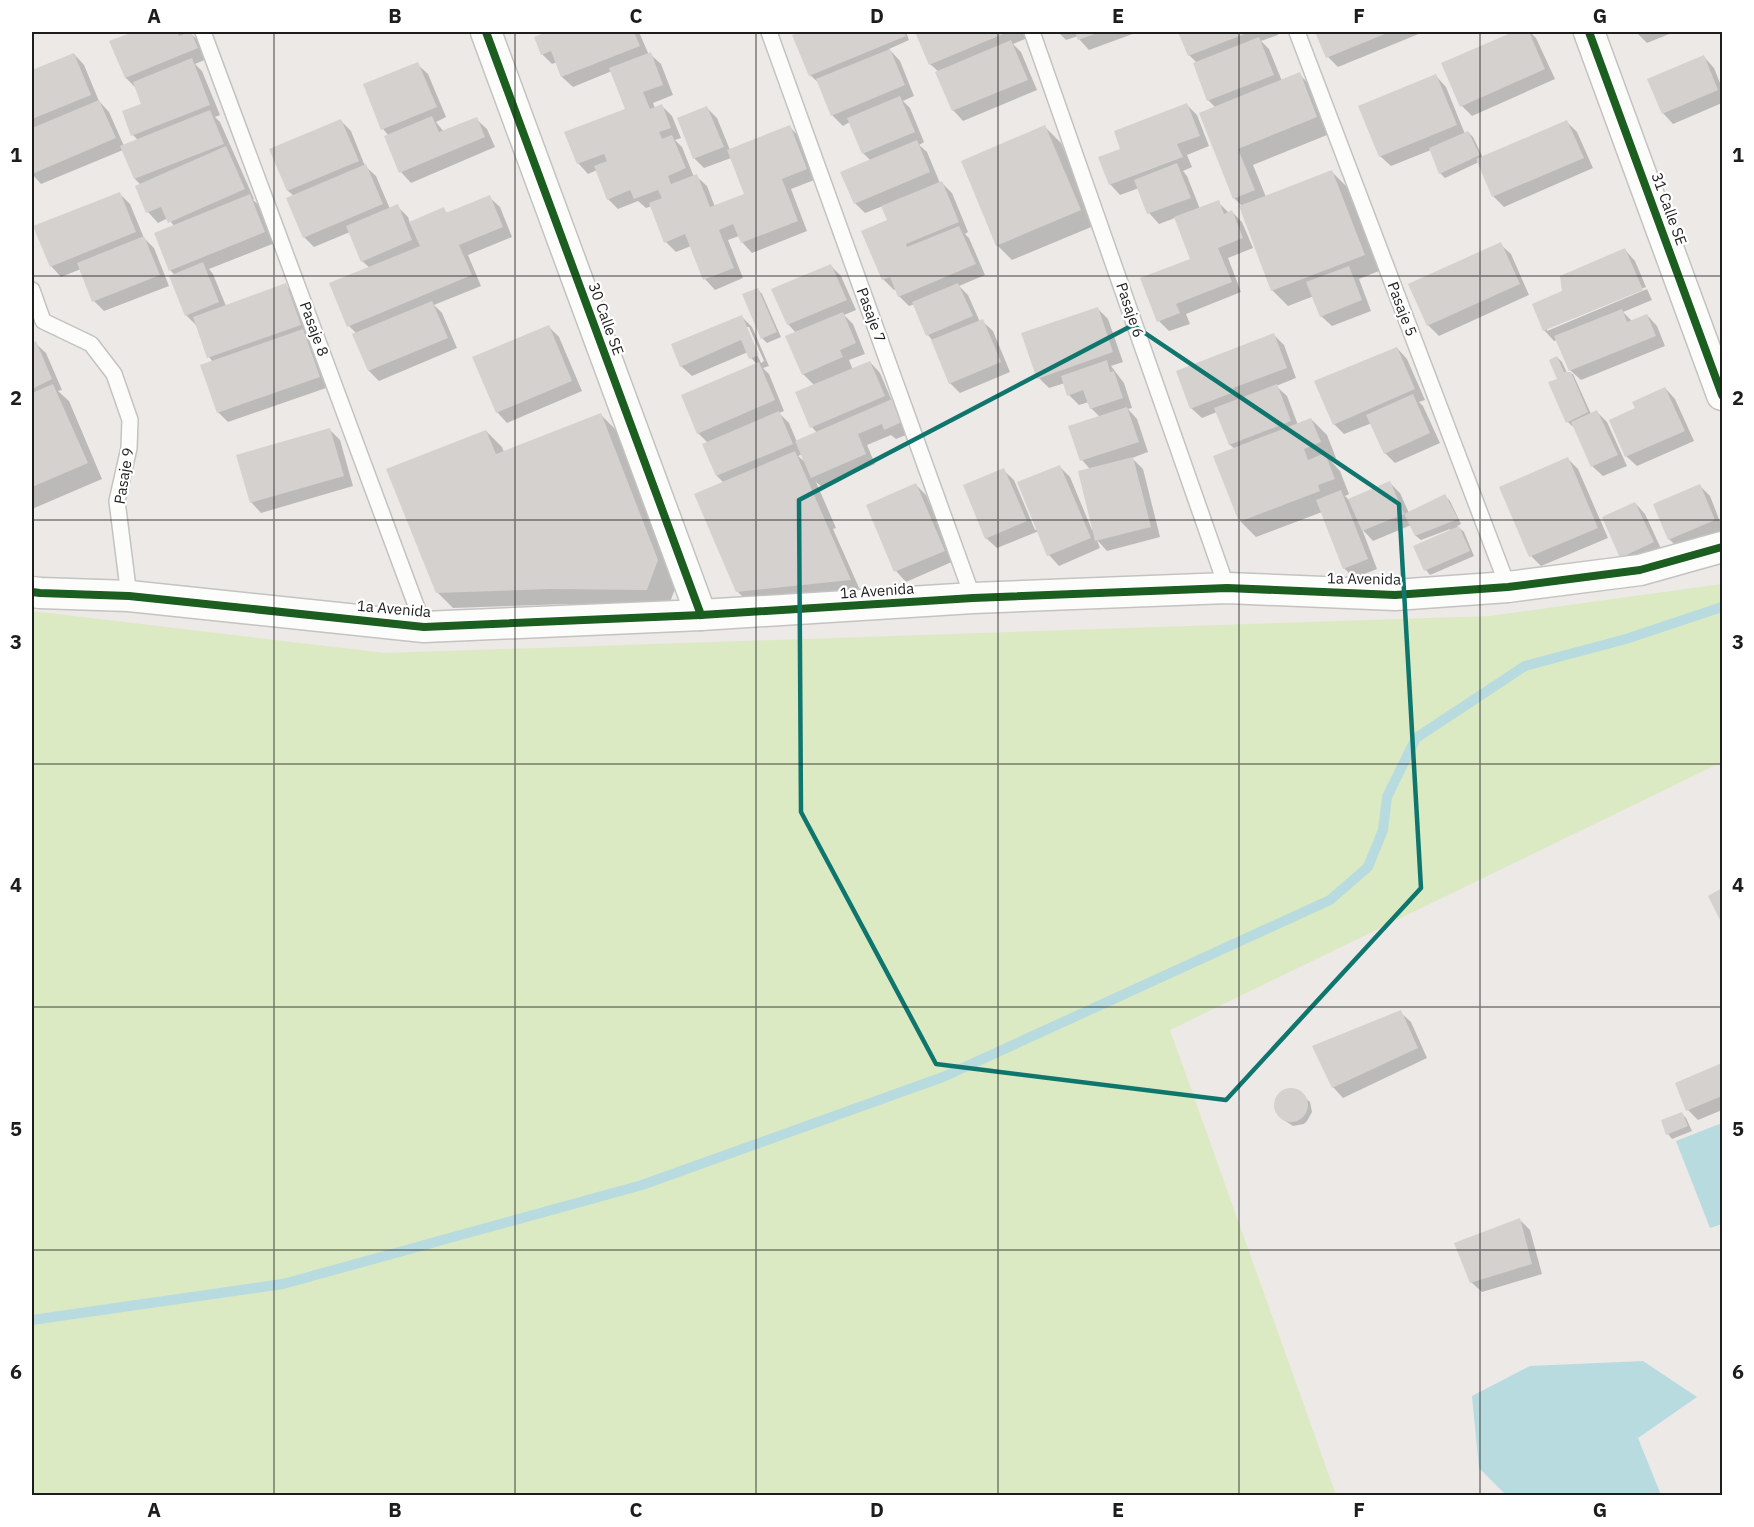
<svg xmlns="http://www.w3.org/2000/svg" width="1754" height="1527" font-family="'IBM Plex Sans',sans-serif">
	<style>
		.grass { fill: #dbeac3 }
		.water { fill: #b8dbe0 }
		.shadow { fill: #0003; fill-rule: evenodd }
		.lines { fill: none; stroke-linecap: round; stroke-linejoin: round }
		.stream { stroke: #b8dbe0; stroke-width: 10 }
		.building { fill: #d4d1cf }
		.service-casing { stroke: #c4c3c2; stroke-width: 18 }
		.minor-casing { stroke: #c4c3c2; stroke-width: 33 }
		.service { stroke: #fcfcfb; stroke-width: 15 }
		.minor { stroke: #fcfcfb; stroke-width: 30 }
		.cycleway-casing { stroke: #fff; stroke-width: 11 }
		.cycleway { stroke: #1b5e20; stroke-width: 8 }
		.marked { fill: none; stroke: #0f766e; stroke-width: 4.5; stroke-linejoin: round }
		.grid { fill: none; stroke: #1d1d1d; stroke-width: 1.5; stroke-opacity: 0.55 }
		.labels { text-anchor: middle; stroke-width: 4.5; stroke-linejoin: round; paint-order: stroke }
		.street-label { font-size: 15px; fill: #1d1d1d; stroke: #fff }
		.neatline { fill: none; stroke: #1d1d1d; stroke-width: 2 }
		.grid-label { font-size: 20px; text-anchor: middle; font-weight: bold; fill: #1d1d1d }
	</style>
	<rect width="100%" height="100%" fill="#ece9e6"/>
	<polygon class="grass" points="1722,584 1722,762 1170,1030 1336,1495 32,1495 32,611 385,653 1490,616"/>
	<g class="water">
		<polygon points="1722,1123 1722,1224 1710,1228 1676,1141"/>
		<polygon points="1643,1361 1697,1397 1638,1438 1661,1495 1506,1495 1479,1468 1472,1396 1530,1366"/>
	</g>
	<g class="shadow">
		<polygon points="137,32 182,32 184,36 190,33 201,43 207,59 195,64 202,71 220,115 215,117 220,122 254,199 253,200 260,206 275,243 209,269 213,274 226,306 285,285 296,295 310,335 307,336 312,341 329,387 228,422 218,412 213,362 209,357 196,325 186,315 175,275 170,270 174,226 168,218 158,223 148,212 141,185 135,179 123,150 41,184 32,174 32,72 74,54 84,65 99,101 109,112 124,146 138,140 133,135 143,105 137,89 126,78 111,42"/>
		<polygon points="551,32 639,32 649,55 650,54 661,64 673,95 653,103 655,108 662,106 672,116 681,138 675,140 682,147 694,177 696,176 707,186 715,207 746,195 731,158 704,168 694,158 707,108 717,118 730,150 790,127 800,138 817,179 791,189 807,231 752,253 742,242 739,236 728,240 743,278 715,290 705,279 691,246 676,252 666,242 652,206 646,208 638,201 618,209 608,199 597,170 588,174 578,163 627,110 612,71 573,87 562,77 557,62 552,64 542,54 536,38"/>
		<polygon points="796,32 906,32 909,40 889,49 900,61 914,96 903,101 910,108 924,142 919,145 927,152 940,183 941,182 952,193 968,232 965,234 969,238 985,275 959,286 968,295 980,322 982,321 993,331 1010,372 960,393 950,383 932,340 928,335 915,304 909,306 899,296 896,289 894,290 883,279 889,221 883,206 865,213 855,203 871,161 863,153 850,122 843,126 832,115 820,84 810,75 798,34"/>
		<polygon points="917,32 1027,32 1030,37 1013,44 1021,52 1037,90 963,121 953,110 939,72 930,64"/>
		<polygon points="1058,32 1138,32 1089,50 1079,39 1078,36 1066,40"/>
		<polygon points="1180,32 1277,32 1278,35 1261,41 1269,49 1282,81 1299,74 1315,90 1332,133 1253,165 1266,197 1332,172 1348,188 1379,271 1359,279 1371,311 1332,326 1321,316 1314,296 1288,306 1272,290 1243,207 1234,198 1216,108 1208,100 1197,63 1189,55"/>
		<polygon points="1317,32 1420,32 1421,33 1338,67 1328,57"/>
		<polygon points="1516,32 1530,32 1536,38 1555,79 1472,116 1462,106 1443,64"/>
		<polygon points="1636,32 1674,32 1647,43"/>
		<polygon points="1704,57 1714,68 1722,88 1722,103 1673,124 1663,113"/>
		<polygon points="417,64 428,74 446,117 436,122 444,132 476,119 487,129 495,147 411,183 401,172 386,137 389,136 383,129 365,85"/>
		<polygon points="1436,76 1446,87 1465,134 1468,132 1473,137 1483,158 1567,122 1577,132 1593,168 1504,207 1494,197 1479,162 1445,178 1440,173 1431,150 1391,166 1380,156"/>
		<polygon points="1186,104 1197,115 1209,146 1187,155 1192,167 1183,171 1187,176 1200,209 1218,202 1229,213 1232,212 1242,222 1253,248 1228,258 1241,292 1186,314 1190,324 1169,331 1159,321 1192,260 1175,218 1159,224 1149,213 1139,188 1120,195 1110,184 1122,150"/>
		<polygon points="340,120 351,131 365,166 376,176 390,209 397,206 408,217 410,223 443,209 448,214 489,197 500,207 512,237 468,255 481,286 434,305 442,313 457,348 379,381 369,371 354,335 357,334 349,326 370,268 362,261 350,232 314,247 304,237 294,196 288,191 271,150"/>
		<polygon points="1045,127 1061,143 1096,225 1012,260 997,245"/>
		<polygon points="120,194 130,204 144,238 154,248 169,286 104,311 94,301 81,269 61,277 51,266"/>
		<polygon points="1500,244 1511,254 1529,295 1439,336 1428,325 1410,285"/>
		<polygon points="1625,250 1635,261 1646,287 1547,328 1547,331 1647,289 1652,300 1623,312 1632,321 1647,315 1657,326 1665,346 1581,380 1570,370 1557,340 1554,341 1544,330 1564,292"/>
		<path d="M831,266L841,276L856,310L844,315L853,324L865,354L849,360L853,370L870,362L880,373L892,401L902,411L911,433L896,439L891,435L867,445L875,464L822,487L816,482L836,528L833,529L860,590L748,602L738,592L724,483L717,476L708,443L698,433L757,364L751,358L748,352L692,376L681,366L741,316L752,327L769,366L763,368L769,374L784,411L779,413L789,423L797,442L817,433L812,427L815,386L803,374L796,333L788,324ZM745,327H749L764,361L761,363ZM802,454L806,463L798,456Z"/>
		<polygon points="758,290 762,294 781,337 767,343 762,338"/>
		<polygon points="1098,309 1108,319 1123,362 1111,366 1124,383 1132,408 1128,409 1137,419 1148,452 1132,458 1143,469 1160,537 1107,551 1097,540 1100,548 1059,566 1049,555 1039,531 997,548 986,538 1003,470 1014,480 1035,530 1038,529 1059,466 1070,477 1092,530 1094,530 1090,469 1082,460 1070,427 1100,417 1091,408 1089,402 1079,405 1069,395 1065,383 1049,388 1039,378"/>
		<polygon points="548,326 559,337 582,391 507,423 497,412"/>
		<polygon points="1274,335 1284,345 1296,378 1276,386 1287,396 1298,425 1311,419 1327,435 1336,458 1330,460 1340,471 1349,494 1345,496 1349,500 1390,483 1400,493 1409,513 1445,496 1450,501 1461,524 1457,526 1464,532 1474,556 1430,575 1426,570 1415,547 1451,531 1450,529 1421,540 1416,536 1411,525 1373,541 1362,529 1377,569 1354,578 1344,568 1322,512 1256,537 1241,522 1215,457 1235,449 1230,445 1217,412 1202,418 1191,408"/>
		<polygon points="35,343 46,353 62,390 58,391 69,401 102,479 32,509 32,344"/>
		<polygon points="1397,348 1407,359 1425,400 1419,402 1423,406 1440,443 1395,463 1385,453 1372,423 1344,434 1334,424"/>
		<polygon points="1557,357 1562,362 1567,373 1573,374 1591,414 1597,412 1607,422 1627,466 1603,476 1592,466 1574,426 1572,426 1568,422 1559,379"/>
		<polygon points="1665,388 1675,399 1694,441 1637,466 1626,456 1637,409"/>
		<polygon points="600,414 621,435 678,581 667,610 572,609 567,604 453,608 437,592 486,431 502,447 504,452"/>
		<polygon points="330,430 340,440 353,486 261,513 251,502"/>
		<polygon points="1568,459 1578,469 1608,538 1541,566 1531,556"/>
		<polygon points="916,485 926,495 954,561 906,582 896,571"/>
		<polygon points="1700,486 1710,496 1722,527 1722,531 1679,549 1669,539"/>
		<polygon points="1635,503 1645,514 1663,553 1631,567 1621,557"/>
		<polygon points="1400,1012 1411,1022 1427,1058 1343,1098 1333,1087"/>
		<polygon points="1722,1064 1722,1110 1698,1120 1688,1110 1676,1083"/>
		<polygon points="1291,1089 1296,1090 1310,1102 1312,1112 1307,1121 1304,1124 1293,1126 1284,1120 1279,1115 1275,1105 1278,1096 1281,1092"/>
		<polygon points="1681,1113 1686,1118 1692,1131 1672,1139 1668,1134 1663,1121"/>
		<polygon points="1520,1220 1530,1230 1542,1274 1482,1292 1471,1282"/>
	</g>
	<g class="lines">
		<polyline class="stream" points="32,1320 283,1284 642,1185 943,1077 1330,900 1368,867 1383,830 1387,797 1416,738 1525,666 1626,639 1722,607"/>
	</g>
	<g class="building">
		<polygon points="133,32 177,32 179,36 191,32 198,48 125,78 109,41"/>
		<polygon points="547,32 634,32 640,46 561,77 551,51 541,55 534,37"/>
		<polygon points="801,32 904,32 906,36 809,76 792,35"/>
		<polygon points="915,32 1008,32 929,65"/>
		<polygon points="1075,32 1100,32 1078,40"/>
		<polygon points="1178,32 1250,32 1188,56"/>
		<polygon points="1315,32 1390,32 1326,58"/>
		<polygon points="1513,32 1529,32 1545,69 1460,107 1441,63"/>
		<polygon points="1259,37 1274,75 1207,101 1193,63"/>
		<polygon points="1011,40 1028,80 952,111 935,72"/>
		<polygon points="890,49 905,85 831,116 816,79"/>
		<polygon points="651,52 663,85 643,92 650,109 662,104 671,128 659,132 662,139 672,135 686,168 668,176 671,184 697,174 710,207 744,194 727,150 790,125 807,169 782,179 798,221 741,243 733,224 719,230 734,268 703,280 685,234 664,243 649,203 662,198 658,190 634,199 630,190 607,200 594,166 607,161 604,154 577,164 564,132 625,109 609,68"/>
		<polygon points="74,53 91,95 32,119 32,70"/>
		<polygon points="1704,55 1718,90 1662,114 1647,79"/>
		<polygon points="192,58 210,105 131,136 122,111 141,104 133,82"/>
		<polygon points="418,62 437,107 381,130 363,84"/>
		<polygon points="1300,72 1317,117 1238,149 1255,190 1233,199 1199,113"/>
		<polygon points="1436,74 1457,125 1379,157 1358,106"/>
		<polygon points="900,96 915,132 862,154 847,118"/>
		<polygon points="99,100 116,138 32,174 32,128"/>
		<polygon points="1187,103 1200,136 1177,144 1183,157 1109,185 1098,157 1120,149 1114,131"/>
		<polygon points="707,106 724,147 693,159 677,118"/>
		<polygon points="210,110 224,144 134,179 120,146"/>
		<polygon points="432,116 439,132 477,117 485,137 399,173 384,136"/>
		<polygon points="341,119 359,161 287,191 269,149"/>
		<polygon points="1567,120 1584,158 1492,197 1476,159"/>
		<polygon points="1045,125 1081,210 996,246 961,161"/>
		<polygon points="1468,131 1480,155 1439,174 1429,148"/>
		<polygon points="917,140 930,172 854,204 840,172"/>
		<polygon points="226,146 245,189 168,223 161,207 146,213 135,186"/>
		<polygon points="1177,163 1191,198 1147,214 1134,180"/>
		<polygon points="366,164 383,204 303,238 286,198"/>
		<polygon points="1332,170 1365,255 1271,291 1239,206"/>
		<polygon points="942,181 959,222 906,244 907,247 959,226 976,264 898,297 890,277 882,280 861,231 887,220 881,206"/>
		<polygon points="120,192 136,232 50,267 33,226"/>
		<polygon points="250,194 265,232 169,271 154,233"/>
		<polygon points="490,195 503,227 459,245 472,275 347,327 329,283 420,246 409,222 444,207 446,213"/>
		<polygon points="1219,200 1224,214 1232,210 1243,238 1218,248 1232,282 1176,304 1180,313 1157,322 1140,278 1190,259 1174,217"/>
		<polygon points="398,204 412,240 361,262 346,226"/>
		<polygon points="144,236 160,275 92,302 77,263"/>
		<polygon points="1501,242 1520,284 1427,326 1408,284"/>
		<polygon points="1625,248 1643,290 1543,331 1532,304 1562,291 1560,276"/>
		<polygon points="203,262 219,302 185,316 169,276"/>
		<polygon points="831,264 847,300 787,325 771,289"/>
		<polygon points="1349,266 1362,300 1320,317 1306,282"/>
		<polygon points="286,283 301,325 207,358 193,317"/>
		<polygon points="958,283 973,316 926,336 912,302"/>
		<polygon points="758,288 777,332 761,339 742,294"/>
		<polygon points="432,301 448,338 368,371 352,334"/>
		<polygon points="1098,307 1113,352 1037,379 1021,333"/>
		<polygon points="1622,309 1627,322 1647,314 1656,336 1569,371 1554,336"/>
		<polygon points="843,312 856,343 840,350 843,357 802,375 785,336"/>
		<polygon points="742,315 759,355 749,359 741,340 680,367 671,344"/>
		<polygon points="983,319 1001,362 949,384 931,340"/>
		<polygon points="549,325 572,381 496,413 472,357"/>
		<polygon points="303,329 320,377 217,413 200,365"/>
		<polygon points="1274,333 1287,368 1233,388 1234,392 1190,409 1176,371"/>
		<polygon points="36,341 52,379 32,389 32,343"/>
		<polygon points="1397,347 1415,389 1333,425 1314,381"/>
		<polygon points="1557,356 1564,372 1571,372 1588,412 1566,423 1548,382 1557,379 1549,360"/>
		<polygon points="1107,360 1110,372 1114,371 1123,398 1090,409 1083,390 1067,396 1061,376"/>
		<polygon points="870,361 885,396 810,428 795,392"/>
		<polygon points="759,362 775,400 697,434 681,395"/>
		<polygon points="53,384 88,463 32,487 32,393"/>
		<polygon points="1277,384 1291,421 1229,445 1214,408"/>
		<polygon points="1665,387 1685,431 1625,457 1609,420 1635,408 1632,402"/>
		<polygon points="1413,394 1430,433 1384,454 1366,415"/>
		<polygon points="892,399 902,422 884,430 882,424 858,434 866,454 811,478 795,441"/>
		<polygon points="1127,407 1139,442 1080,461 1068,426"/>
		<polygon points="1597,410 1618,455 1591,467 1571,422"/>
		<polygon points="779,411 793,444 716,476 702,444"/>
		<polygon points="601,413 658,560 647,590 550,589 436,593 386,469 486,430 496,454"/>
		<polygon points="1311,418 1321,442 1304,449 1308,460 1325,453 1335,479 1318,485 1320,491 1239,522 1213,456"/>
		<polygon points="330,428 344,476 250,503 236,455"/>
		<polygon points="795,451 851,580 736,592 694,494"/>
		<polygon points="1133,457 1151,527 1095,541 1078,471"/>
		<polygon points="1568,457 1598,528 1529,557 1499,487"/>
		<polygon points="1060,465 1091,538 1047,556 1017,482"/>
		<polygon points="1004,468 1027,521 985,539 963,485"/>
		<polygon points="1390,481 1404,514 1445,494 1458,519 1415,536 1404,514 1362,531 1348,499"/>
		<polygon points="916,483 945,551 894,572 866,505"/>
		<polygon points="1700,484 1715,520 1668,540 1653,504"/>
		<polygon points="1341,490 1368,559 1343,569 1316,500"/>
		<polygon points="1635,502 1654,542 1620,558 1602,517"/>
		<polygon points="1459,526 1470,551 1424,571 1413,546"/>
		<polygon points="1722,888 1722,924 1708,896"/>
		<polygon points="1401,1010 1418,1048 1332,1088 1312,1046"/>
		<polygon points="1722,1063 1722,1096 1686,1111 1675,1083"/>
		<circle cx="1291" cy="1105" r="17"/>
		<polygon points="1682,1112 1688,1126 1666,1135 1661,1120"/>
		<polygon points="1520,1218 1532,1264 1470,1283 1454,1243"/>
	</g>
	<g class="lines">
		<defs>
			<g id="service">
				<polyline points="203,32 424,627"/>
				<polyline points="769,32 973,598"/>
				<polyline points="1032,32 1227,588"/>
				<polyline points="1297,32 1508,587"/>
				<polyline points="32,290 43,321 91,344 114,374 130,420 129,448 117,501 129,596"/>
			</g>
			<g id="minor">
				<polyline points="486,32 701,615"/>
				<polyline points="1589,32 1722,395"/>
				<polyline points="32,592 40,593 129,596 424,627 701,615 973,598 1227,588 1395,595 1508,587 1640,570 1722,547"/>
			</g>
		</defs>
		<use href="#service" class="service-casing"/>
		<use href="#minor" class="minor-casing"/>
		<use href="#service" class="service"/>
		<use href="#minor" class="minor"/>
		<defs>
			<g id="cycleway">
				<polyline points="486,32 701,615"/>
				<polyline points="1589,32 1722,395"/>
				<polyline points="32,592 40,593 129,596 424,627 701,615 973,598 1227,588 1395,595 1508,587 1640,570 1722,547"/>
			</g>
		</defs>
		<use href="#cycleway" class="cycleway-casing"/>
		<use href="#cycleway" class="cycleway"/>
	</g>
	<path class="marked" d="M1133,325L1399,504L1421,888L1226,1100L936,1064L801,812L799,500Z"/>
	<path class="grid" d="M274,32V1496M515,32V1496M756,32V1496M998,32V1496M1239,32V1496M1480,32V1496M32,276H1722M32,520H1722M32,764H1722M32,1007H1722M32,1250H1722"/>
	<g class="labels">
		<g class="street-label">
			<text transform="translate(1669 209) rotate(70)" y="5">31 Calle SE</text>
			<text transform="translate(1402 309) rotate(69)" y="5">Pasaje 5</text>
			<text transform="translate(1130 310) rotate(71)" y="5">Pasaje 6</text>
			<text transform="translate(871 315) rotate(70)" y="5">Pasaje 7</text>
			<text transform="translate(606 319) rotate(70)" y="5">30 Calle SE</text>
			<text transform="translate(314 329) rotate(70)" y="5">Pasaje 8</text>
			<text transform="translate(124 476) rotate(-81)" y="5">Pasaje 9</text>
			<text transform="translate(1364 579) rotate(1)" y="5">1a Avenida</text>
			<text transform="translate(877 591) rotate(-4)" y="5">1a Avenida</text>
			<text transform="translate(394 609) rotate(5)" y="5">1a Avenida</text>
		</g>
	</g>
	<rect width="1754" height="1527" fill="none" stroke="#ffffff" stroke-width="66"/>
	<rect x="33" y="33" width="1688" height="1461" class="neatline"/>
	<g class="grid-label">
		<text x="154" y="23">A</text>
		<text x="395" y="23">B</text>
		<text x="636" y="23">C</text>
		<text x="877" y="23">D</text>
		<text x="1118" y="23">E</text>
		<text x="1359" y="23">F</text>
		<text x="1600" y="23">G</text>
		<text x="16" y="162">1</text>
		<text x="1738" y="162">1</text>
		<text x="16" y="405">2</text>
		<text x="1738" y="405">2</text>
		<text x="16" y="649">3</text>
		<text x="1738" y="649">3</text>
		<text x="16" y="892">4</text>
		<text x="1738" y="892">4</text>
		<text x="16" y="1136">5</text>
		<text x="1738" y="1136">5</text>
		<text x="16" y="1379">6</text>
		<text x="1738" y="1379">6</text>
		<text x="154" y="1517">A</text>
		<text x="395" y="1517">B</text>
		<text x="636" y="1517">C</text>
		<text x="877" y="1517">D</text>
		<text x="1118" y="1517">E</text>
		<text x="1359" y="1517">F</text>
		<text x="1600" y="1517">G</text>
	</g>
</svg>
